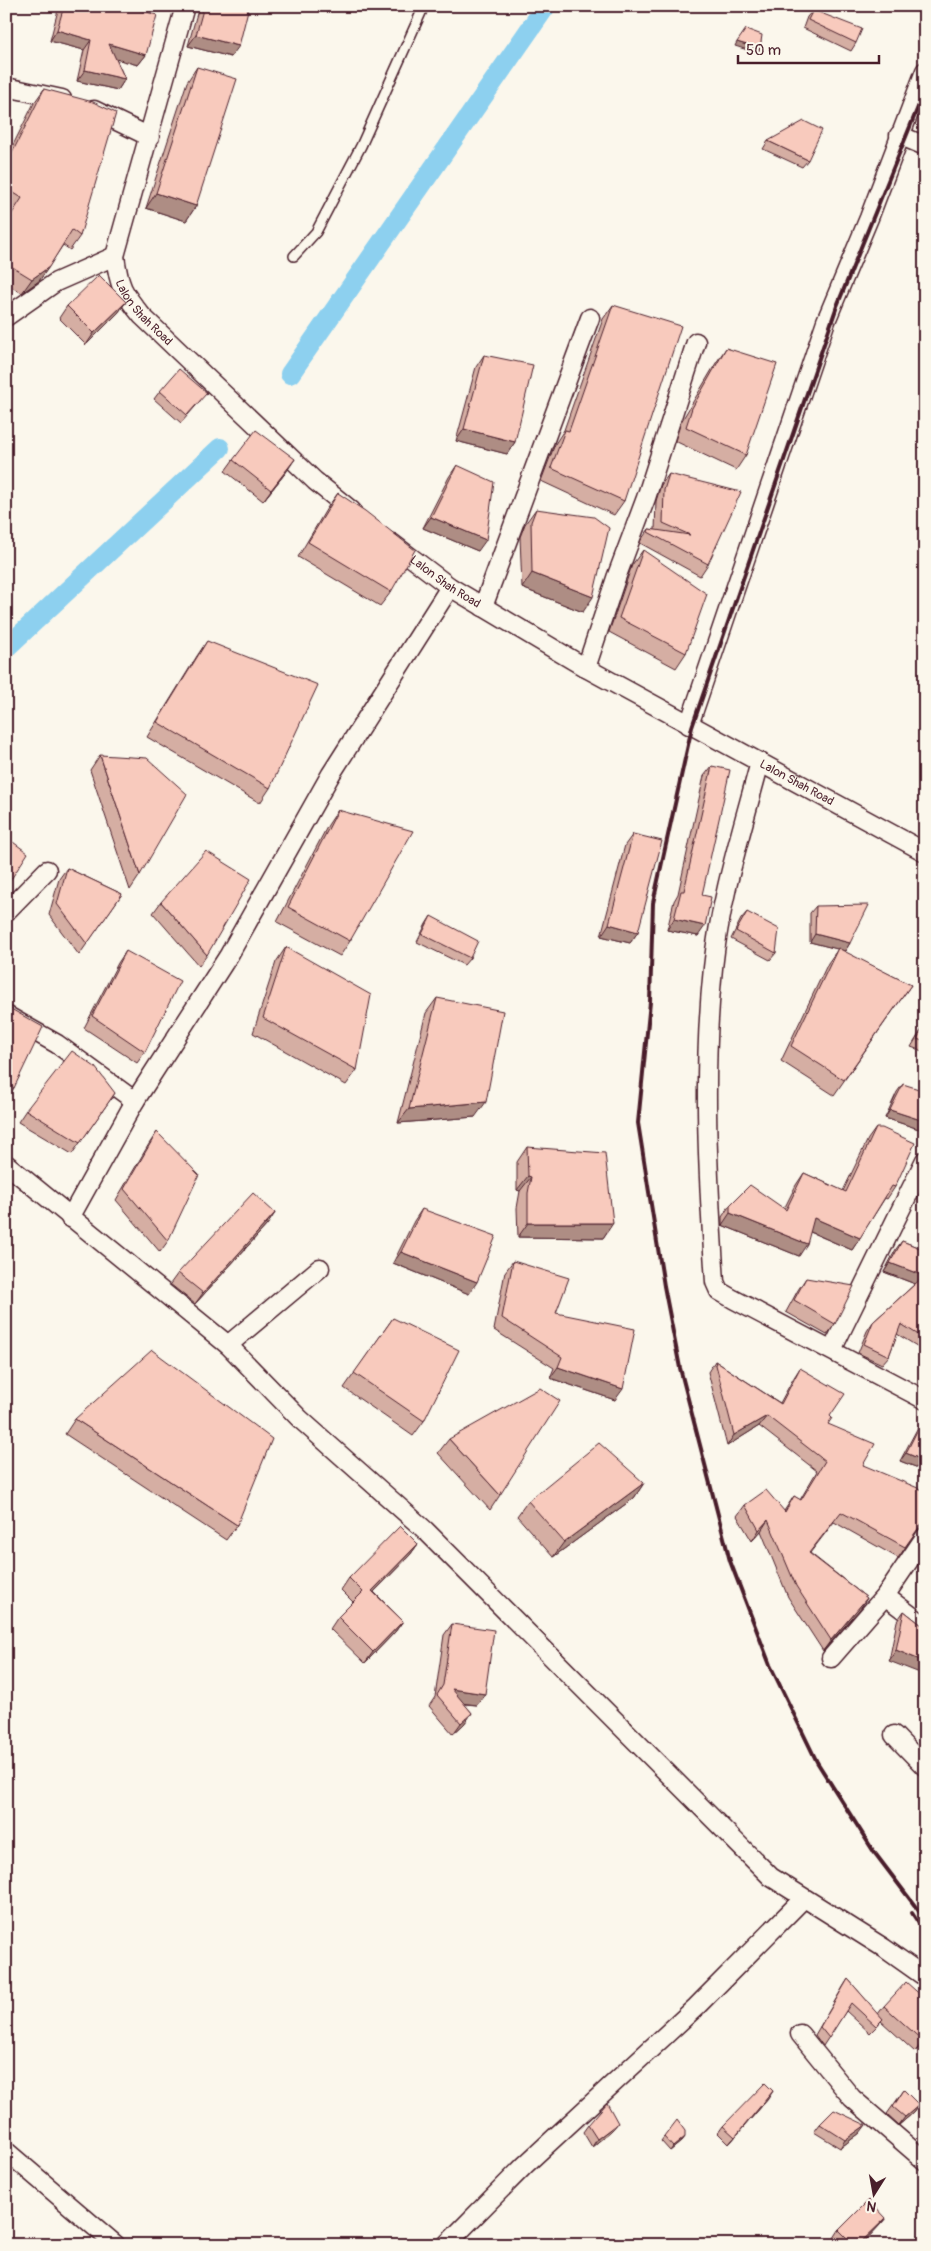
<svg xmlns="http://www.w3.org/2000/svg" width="931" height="2251" font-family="Pangolin,sans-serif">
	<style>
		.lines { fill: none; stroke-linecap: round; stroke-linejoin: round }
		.canal { stroke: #8dd0ef; stroke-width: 20 }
		.service-casing { stroke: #4a1f2b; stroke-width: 12 }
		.minor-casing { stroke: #4a1f2b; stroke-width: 21 }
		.service { stroke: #fbf7ec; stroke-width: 9 }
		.minor { stroke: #fbf7ec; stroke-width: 18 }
		.rail { stroke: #4a1f2b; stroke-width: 4 }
		.wall { fill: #d5aea3; stroke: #4a1f2b }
		.shaded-wall { fill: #ae8d84; stroke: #4a1f2b }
		.building { fill: #f8cabd; stroke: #4a1f2b }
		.labels { text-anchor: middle; stroke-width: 5; stroke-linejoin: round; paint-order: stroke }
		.street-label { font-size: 12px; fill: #4a1f2b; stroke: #fbf7ec }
	</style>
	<rect width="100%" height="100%" fill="#fbf7ec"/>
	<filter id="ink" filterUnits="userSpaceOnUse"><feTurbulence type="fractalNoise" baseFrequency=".02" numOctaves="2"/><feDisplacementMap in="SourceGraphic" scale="10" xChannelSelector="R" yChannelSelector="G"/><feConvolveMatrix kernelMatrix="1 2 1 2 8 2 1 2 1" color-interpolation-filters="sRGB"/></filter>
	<g filter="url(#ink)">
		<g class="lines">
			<g class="canal">
				<polyline points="290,374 546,6"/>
				<polyline points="6,648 220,448"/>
			</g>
			<defs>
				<polyline id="service" points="294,256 316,232 361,146 424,6"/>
				<g id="minor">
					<path id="s1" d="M185,6L115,256C119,286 122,292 142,316L315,481L352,511"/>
					<polyline points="6,87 62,99"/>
					<polyline points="94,110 150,137"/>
					<polyline points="899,135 925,146"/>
					<polyline points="6,317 56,282 115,256"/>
					<path id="s2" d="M392,543L450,587L586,668L925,852"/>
					<polyline points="483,607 590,318"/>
					<polyline points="586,668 616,578 646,498 696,342"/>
					<polyline points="689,725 826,321 869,218 925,71"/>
					<path d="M760,762C742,830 720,899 713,968C702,1072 708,1178 715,1282L719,1291L733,1299L925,1400"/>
					<polyline points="6,912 47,870"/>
					<polyline points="6,1015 57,1044 135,1101"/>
					<polyline points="6,1164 228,1345 300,1419 425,1530 771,1877 884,1948 925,1977"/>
					<polyline points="70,1218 135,1101 229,955 331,774 450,587"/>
					<polyline points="228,1345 320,1268"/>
					<polyline points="832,1350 925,1160"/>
					<polyline points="885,1596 925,1626"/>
					<polyline points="831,1658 885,1596 925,1537"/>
					<polyline points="894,1735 925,1767"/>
					<polyline points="800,2034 852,2098 925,2161"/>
					<polyline points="6,2151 116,2245"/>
					<polyline points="446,2245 525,2165 696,2007 803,1899"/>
				</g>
			</defs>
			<use href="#service" class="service-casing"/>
			<use href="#minor" class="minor-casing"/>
			<use href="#service" class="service"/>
			<use href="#minor" class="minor"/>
			<g class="rail">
				<polyline points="925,90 837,306 692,727 653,903 650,1002 638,1123 664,1286 680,1368 730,1561 770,1665 817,1762 874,1852 925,1919"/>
				<polyline points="912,1913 925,1933"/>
			</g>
		</g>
		<g class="wall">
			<polygon points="59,6 126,6 146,55 138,65 116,59 125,79 118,90 77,81 84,50 50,41"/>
			<polygon points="199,6 249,6 231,57 188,46"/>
			<polygon points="813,10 856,43 851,51 803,28 807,17"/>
			<polygon points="197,67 196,206 186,221 146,208 187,82"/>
			<polygon points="44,89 80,236 70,250 63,245 39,281 22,293 6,284 6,222 12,212 6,208 6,159 34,103"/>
			<polygon points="768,141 808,160 802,167 763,149"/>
			<polygon points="126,302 118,313 86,345 59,318 67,306"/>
			<polygon points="613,305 624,501 614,515 541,481 555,444 564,430 603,319"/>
			<polygon points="726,348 746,455 736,470 675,441 681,422 716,363"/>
			<polygon points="484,355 515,442 507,454 456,441 476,367"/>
			<polygon points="160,391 201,400 181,423 154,399"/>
			<polygon points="233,460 287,471 263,501 225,471"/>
			<polygon points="457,465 478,551 423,528 449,477"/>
			<polygon points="669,474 708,564 700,576 640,543 641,540 649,529 655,530 656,501 661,485"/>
			<polygon points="338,493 391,592 380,606 298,557 327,508"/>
			<polygon points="536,509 583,612 522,588 520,537 525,524"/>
			<polygon points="643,550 686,653 676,668 609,632 632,565"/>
			<polygon points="207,641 270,788 260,803 147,737 197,656"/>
			<polygon points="100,755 140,875 130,890 90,770"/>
			<polygon points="712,766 702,895 698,936 667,930 674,901 678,894 704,776"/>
			<polygon points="338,810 350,941 340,956 277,922 328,825"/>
			<polygon points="633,834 638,932 630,943 601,936 625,845"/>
			<polygon points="67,868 122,894 79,955 49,915 59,879"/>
			<polygon points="161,902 207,955 199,966 153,913"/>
			<polygon points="816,906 850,943 845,951 840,950 911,985 834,1095 781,1061 828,963 838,949 810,942 810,913"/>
			<polygon points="747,912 776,953 770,960 731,939 741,919"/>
			<polygon points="431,916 470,958 464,965 417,942 426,924"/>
			<polygon points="286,947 357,1070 346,1085 253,1033 276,962"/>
			<polygon points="126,951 145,1052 137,1063 84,1028 118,963"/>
			<polygon points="6,998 14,1088 6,1099"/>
			<polygon points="437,998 475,1117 398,1123 426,1013"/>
			<polygon points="925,1024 925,1052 911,1047"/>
			<polygon points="903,1084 919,1129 885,1118 897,1092"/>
			<polygon points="115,1093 72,1154 18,1122 26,1110"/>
			<polygon points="876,1128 895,1187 887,1199 885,1198 852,1250 810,1232 799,1256 722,1225 722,1217 730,1205 784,1209 796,1185 804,1173 843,1191 868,1139"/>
			<polygon points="157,1132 168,1241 160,1252 116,1200 149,1144"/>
			<polygon points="527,1147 613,1223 603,1238 518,1237 517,1208 520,1191 517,1190 517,1162"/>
			<polygon points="422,1209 469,1294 393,1263 414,1221"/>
			<polygon points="275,1213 267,1225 195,1304 170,1284 178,1273"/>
			<polygon points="902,1241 925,1250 925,1351 897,1334 889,1356 882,1364 858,1353 867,1331 873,1322 915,1284 884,1272 896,1249"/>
			<polygon points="513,1261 556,1313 615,1400 550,1378 554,1368 494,1330 505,1272"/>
			<polygon points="806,1278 835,1324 827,1335 786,1312 798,1290"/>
			<polygon points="393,1318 424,1421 413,1436 344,1388"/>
			<polygon points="715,1361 780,1403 793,1379 800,1368 830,1416 828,1424 863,1465 925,1519 898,1558 834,1522 810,1553 867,1598 860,1609 823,1651 788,1597 761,1531 752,1541 737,1516 745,1505 784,1511 794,1496 800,1500 817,1471 759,1426 727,1446 708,1372"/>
			<polygon points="925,1414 925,1464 921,1469 900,1461"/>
			<polygon points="75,1419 237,1525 226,1540 65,1434"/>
			<polygon points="449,1439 500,1495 490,1510 438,1453"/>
			<polygon points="644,1483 634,1498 553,1557 517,1516 528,1501"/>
			<polygon points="418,1544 410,1555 374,1592 403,1621 395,1632 365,1663 330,1629 338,1617 353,1602 341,1590 349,1578"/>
			<polygon points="904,1611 923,1626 889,1661 897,1621"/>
			<polygon points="452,1624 477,1705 464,1704 472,1713 464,1724 453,1734 429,1706 435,1697 444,1635"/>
			<polygon points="925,1809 925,1827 918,1818"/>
			<polygon points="848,1979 878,2014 884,2006 925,2041 915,2052 881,2021 877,2026 870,2033 846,2011 823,2046 815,2035 843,1987"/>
			<polygon points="904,2090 919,2105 913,2113 899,2125 887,2114"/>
			<polygon points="768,2099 729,2144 718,2133 723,2126"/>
			<polygon points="618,2123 612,2130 592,2147 583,2132 588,2125"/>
			<polygon points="820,2124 860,2133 840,2148 814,2132"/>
			<polygon points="664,2137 685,2137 682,2141 670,2151 661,2141"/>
			<polygon points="886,2218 880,2225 861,2245 841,2245 834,2238 839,2230"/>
		</g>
		<g class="shaded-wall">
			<polygon points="57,30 91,40 84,50 50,41"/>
			<polygon points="196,35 239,46 231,57 188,46"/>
			<polygon points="737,42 760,49 757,53 735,46"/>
			<polygon points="109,44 146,55 138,65 101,55"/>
			<polygon points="85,70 125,79 118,90 77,81"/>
			<polygon points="156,193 196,206 186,221 146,208"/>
			<polygon points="49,267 39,281 22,293 32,279"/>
			<polygon points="126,302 118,313 86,345 94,333"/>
			<polygon points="464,429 515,442 507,454 456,441"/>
			<polygon points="295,459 287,471 263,501 271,490"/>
			<polygon points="431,517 486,540 478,551 423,528"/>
			<polygon points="532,573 593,597 583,612 522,588"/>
			<polygon points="674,919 705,926 698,936 667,930"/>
			<polygon points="609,924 638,932 630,943 601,936"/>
			<polygon points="815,934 850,943 845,951 810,942"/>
			<polygon points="486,1102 475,1117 398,1123 409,1109"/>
			<polygon points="890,1110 924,1121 919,1129 885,1118"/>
			<polygon points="528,1176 531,1177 520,1191 517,1190"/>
			<polygon points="275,1213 267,1225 195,1304 203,1293"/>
			<polygon points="730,1213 807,1244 799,1256 722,1225"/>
			<polygon points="814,1218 860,1238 852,1250 806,1230"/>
			<polygon points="528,1223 613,1223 603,1238 518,1237"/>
			<polygon points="401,1252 477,1282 469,1294 393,1263"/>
			<polygon points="890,1263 924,1276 918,1285 884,1272"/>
			<polygon points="558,1367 623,1389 615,1400 550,1378"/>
			<polygon points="767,1416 759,1426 727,1446 734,1435"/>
			<polygon points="906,1453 925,1461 925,1464 921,1469 900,1461"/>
			<polygon points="644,1483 634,1498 553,1557 564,1542"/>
			<polygon points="768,1520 761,1531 752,1541 759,1530"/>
			<polygon points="418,1544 410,1555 364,1602 372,1591"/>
			<polygon points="867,1598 860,1609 823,1651 831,1640"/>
			<polygon points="403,1621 395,1632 365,1663 373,1652"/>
			<polygon points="896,1650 925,1662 925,1675 889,1661"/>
			<polygon points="452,1689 485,1694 477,1705 444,1701"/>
			<polygon points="472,1713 464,1724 453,1734 461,1723"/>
			<polygon points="925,2038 925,2041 915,2052 923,2041"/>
			<polygon points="773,2091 768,2099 729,2144 735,2137"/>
			<polygon points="919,2105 913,2113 899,2125 905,2117"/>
			<polygon points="618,2123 612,2130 592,2147 597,2139"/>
			<polygon points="866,2125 860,2133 840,2148 845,2140"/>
			<polygon points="685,2137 682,2141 670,2151 673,2147"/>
			<polygon points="886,2218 880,2225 861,2245 858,2245"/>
		</g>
		<g class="building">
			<polygon points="64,6 126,6 157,15 146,55 109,44 125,79 85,70 91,40 57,30"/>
			<polygon points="204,6 249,6 239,46 196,35"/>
			<polygon points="813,10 862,29 856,43 808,20"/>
			<polygon points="746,29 762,35 760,49 737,42"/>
			<polygon points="197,67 237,79 196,206 156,193"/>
			<polygon points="6,80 9,80 6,88"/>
			<polygon points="44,89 93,102 116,113 80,236 72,230 49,267 32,279 6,263 6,223 22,198 6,188 6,165"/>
			<polygon points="804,121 822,130 808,160 768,141"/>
			<polygon points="99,275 126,302 94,333 67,306"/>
			<polygon points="613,305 681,326 624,501 551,468 565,430 569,431"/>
			<polygon points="726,348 777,364 746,455 686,427 692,408"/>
			<polygon points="484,355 533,365 515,442 464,429"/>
			<polygon points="179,369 207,393 187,415 160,391"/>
			<polygon points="256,430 295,459 271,490 233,460"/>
			<polygon points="457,465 494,482 486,540 431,517"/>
			<polygon points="669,474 741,492 708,564 648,532 649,529 690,535 663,523 664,490"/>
			<polygon points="338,493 365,511 415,550 391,592 308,542"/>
			<polygon points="536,509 594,517 609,528 593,597 532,573 531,522"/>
			<polygon points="643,550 707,594 686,653 619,618"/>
			<polygon points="207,641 318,685 270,788 157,722"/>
			<polygon points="100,755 147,758 187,794 140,875"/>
			<polygon points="712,766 730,770 702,895 711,897 705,926 674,919 681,891 684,891"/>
			<polygon points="338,810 413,831 350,941 288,907"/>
			<polygon points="633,834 662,841 638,932 609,924"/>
			<polygon points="6,837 28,853 6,887"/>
			<polygon points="206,851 251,879 207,955 161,902"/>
			<polygon points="67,868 122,894 87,944 57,904"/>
			<polygon points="869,905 850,943 815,934 816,906"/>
			<polygon points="747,912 779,929 776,953 736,931"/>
			<polygon points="431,916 478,941 470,958 422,934"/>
			<polygon points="286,947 371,995 357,1070 263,1018"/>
			<polygon points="838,948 911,985 844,1080 791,1046"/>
			<polygon points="126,951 180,981 145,1052 92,1016"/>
			<polygon points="6,998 7,1005 11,1009 43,1027 14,1088 6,1083"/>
			<polygon points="437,998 503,1011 486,1102 409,1109"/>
			<polygon points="925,1024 925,1042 917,1039"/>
			<polygon points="72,1051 95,1067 115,1093 80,1143 26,1110"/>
			<polygon points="903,1084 925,1091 924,1121 890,1110"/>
			<polygon points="876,1128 882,1128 915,1143 895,1187 892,1186 860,1238 814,1218 807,1244 730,1213 730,1205 750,1185 786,1210 804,1173 846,1192"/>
			<polygon points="157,1132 199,1175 168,1241 124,1189"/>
			<polygon points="527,1147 605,1153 613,1223 528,1223 528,1193 531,1177 528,1176"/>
			<polygon points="253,1193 275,1213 203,1293 178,1273"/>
			<polygon points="422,1209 496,1236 477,1282 401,1252"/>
			<polygon points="902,1241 925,1250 925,1339 901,1324 889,1356 864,1344 873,1322 924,1276 890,1263"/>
			<polygon points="513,1261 569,1278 556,1313 635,1329 623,1389 558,1367 562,1357 502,1318"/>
			<polygon points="806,1278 854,1286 835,1324 794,1300"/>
			<polygon points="393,1318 459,1350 424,1421 354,1373"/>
			<polygon points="152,1350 272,1439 237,1525 75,1419"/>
			<polygon points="715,1361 781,1404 800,1368 845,1394 830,1416 832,1418 828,1424 875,1444 863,1465 925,1491 925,1519 905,1547 841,1512 809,1553 867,1598 831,1640 796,1586 768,1520 759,1530 745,1505 766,1490 785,1512 794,1496 801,1500 825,1461 767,1416 734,1435"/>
			<polygon points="540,1388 560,1401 500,1495 449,1439"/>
			<polygon points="925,1415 925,1461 906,1453"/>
			<polygon points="599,1443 644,1483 564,1542 528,1501"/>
			<polygon points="400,1526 418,1544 372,1591 403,1621 373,1652 338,1617 363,1592 349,1578"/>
			<polygon points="904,1611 923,1626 925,1624 925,1662 896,1650"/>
			<polygon points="452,1624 494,1630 485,1694 452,1689 472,1713 461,1723 437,1695 443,1685"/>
			<polygon points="848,1979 883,2019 876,2026 851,2003 829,2038 820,2027"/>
			<polygon points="906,1982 925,1999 925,2038 923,2041 884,2006"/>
			<polygon points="765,2083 773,2091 735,2137 723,2126"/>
			<polygon points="904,2090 919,2105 905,2117 893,2107"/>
			<polygon points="607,2103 618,2123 597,2139 588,2125"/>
			<polygon points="834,2110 866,2125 845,2140 820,2124"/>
			<polygon points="677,2120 685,2131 685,2137 673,2147 664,2137"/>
			<polygon points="869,2200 886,2218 858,2245 854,2245 839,2230"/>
		</g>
	</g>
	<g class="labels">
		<g class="street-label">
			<text dy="4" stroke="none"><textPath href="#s1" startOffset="325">Lalon Shah Road</textPath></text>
			<text dy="4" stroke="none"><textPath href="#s2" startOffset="66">Lalon Shah Road</textPath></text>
			<text dy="4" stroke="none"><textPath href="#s2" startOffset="471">Lalon Shah Road</textPath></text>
		</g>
	</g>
	<rect width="931" height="2251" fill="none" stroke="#fbf7ec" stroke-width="25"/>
	<rect x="12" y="12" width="906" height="2226" fill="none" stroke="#4a1f2b" stroke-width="2" filter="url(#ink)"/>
	<g transform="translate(874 2194) rotate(191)" stroke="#fbf7ec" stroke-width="4" paint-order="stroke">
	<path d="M0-4L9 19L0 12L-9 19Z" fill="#4a1f2b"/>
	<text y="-8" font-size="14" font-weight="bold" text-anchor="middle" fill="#4a1f2b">N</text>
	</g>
	<path d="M738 55v8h141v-8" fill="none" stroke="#4a1f2b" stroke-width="2.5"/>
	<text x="746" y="55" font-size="15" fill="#4a1f2b" stroke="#fbf7ec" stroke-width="4" paint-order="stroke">50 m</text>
</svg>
